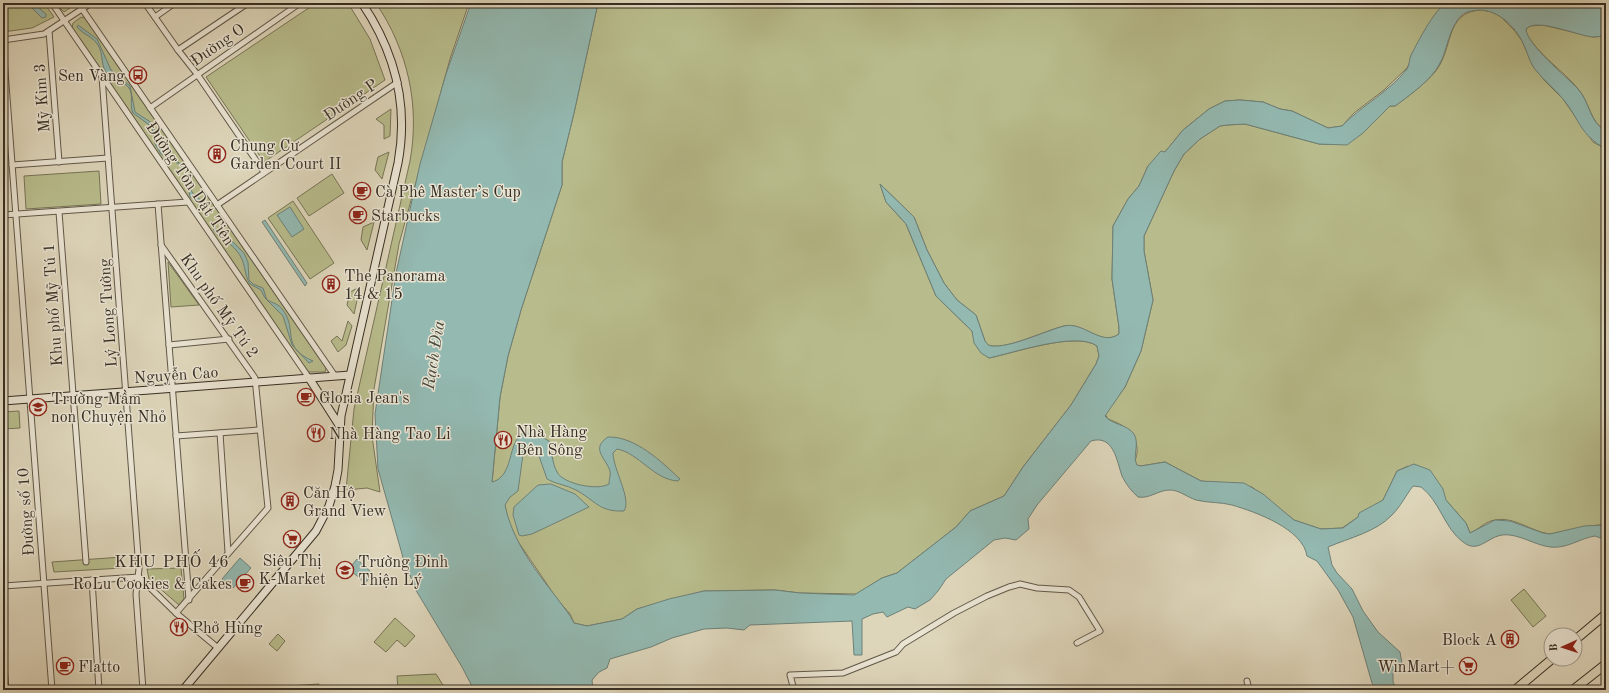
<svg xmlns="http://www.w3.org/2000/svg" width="1609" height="693" font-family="'Old Standard TT',serif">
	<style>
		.green { fill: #b8bc8c; stroke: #777558 }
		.water { fill: #93b9b1; stroke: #6e8178 }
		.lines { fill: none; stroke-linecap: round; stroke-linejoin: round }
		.street-casing { stroke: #605849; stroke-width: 7 }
		.secondary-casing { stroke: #362e23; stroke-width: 9 }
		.primary-casing { stroke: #362e23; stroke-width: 10 }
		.street { stroke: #eae4d3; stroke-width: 5 }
		.secondary { stroke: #eae4d3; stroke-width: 7 }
		.primary { stroke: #ded6bb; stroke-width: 8 }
		.labels { text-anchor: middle; stroke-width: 3; stroke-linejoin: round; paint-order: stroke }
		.street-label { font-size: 16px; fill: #362e23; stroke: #eae4d3 }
		.poi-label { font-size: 16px; fill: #362e23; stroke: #eae4d3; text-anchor: start }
		.water-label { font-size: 17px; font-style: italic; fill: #494a3f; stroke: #eae4d3 }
		.neighbourhood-label { font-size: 17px; letter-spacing: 1px; fill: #362e23; stroke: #eae4d3 }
	</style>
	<rect width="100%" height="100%" fill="#ded6bb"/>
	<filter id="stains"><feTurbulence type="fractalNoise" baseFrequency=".005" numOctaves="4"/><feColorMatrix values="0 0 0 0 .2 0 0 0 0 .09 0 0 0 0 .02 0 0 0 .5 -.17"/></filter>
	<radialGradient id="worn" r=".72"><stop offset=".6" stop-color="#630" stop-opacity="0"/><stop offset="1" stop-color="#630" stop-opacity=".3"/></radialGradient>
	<g class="green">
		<polygon points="3,3 44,3 54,17 32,28 3,32"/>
		<polygon points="55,3 76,3 76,4 64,12"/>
		<polygon points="316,3 348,3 370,39 385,80 264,162 206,77"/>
		<path d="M376,3H469L450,59L399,244L374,389L372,436L380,492L367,488L346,490L354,409L410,161C420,105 408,51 376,3Z"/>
		<path d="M598,3H1445L1434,17L1407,68L1384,90L1354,113L1342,126L1328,128L1292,111L1280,109L1263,102L1240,100L1225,101L1209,109L1183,130L1165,152L1148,166L1139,186L1128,199L1113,226L1112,279L1119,327V334C1101,347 1084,322 1064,326C1044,331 1011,348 992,346C989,346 987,344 985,341L976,315L957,300L944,283L927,250L914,217L880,184L886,202L906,224L936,296L972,331L973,335L989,358C1014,353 1077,331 1097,346L1099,356L1096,364L1071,405L1023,467L1004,496L970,511L956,527L897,573L882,578L857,594L800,593L775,590L704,591L637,609L622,619L587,626L574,623L570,614L557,599L517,540L508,520L505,505L492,483L500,397L508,356L521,310L562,185V162L574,113Z"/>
		<polygon points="1558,3 1606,3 1606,8"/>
		<path d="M1481,10L1492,12L1501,17L1514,30L1522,41L1533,66L1545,81L1563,99L1593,142L1606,149V525H1598L1550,534C1532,532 1514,516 1495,520C1486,521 1478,530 1470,533L1466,523L1446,500L1408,466L1397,471L1383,500L1342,528L1321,529L1294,520L1252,487L1201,481L1165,462L1141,466L1136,465C1134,460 1137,457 1137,452C1138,433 1124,425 1108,419L1105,414L1125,387L1141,351L1153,300L1144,251V236L1174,171L1184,154L1200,139L1220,126L1227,125L1245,124L1319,144C1351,148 1369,127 1390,106H1395C1407,97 1426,83 1435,72C1454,49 1444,12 1481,10Z"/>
		<polygon points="81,17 85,18 326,368 325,372 310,372 307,371 72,28 73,23"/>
		<path d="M1543,25L1593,37L1606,36V131C1590,122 1590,104 1579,90C1563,70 1539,56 1526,33V29L1530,26Z"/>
		<polygon points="391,109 390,136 384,139 384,125 376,119"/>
		<polygon points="389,152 382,179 375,170 378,157"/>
		<polygon points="99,171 101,204 26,209 24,176"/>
		<polygon points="332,174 344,193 309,216 297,198"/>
		<polygon points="293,201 334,263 310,279 268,218"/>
		<polygon points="374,222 367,250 361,240 363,227"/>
		<polygon points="168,262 199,305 171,307"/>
		<polygon points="360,287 354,314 347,305 350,292"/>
		<polygon points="348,321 352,326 346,345 338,352 331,341 337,336 342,341"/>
		<polygon points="19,411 20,428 3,429 3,412"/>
		<polygon points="122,557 122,568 54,572 52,562"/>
		<polygon points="181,568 184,599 179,605 149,579 147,569"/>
		<polygon points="1524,589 1546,616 1533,627 1511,600"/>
		<polygon points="395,618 415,636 405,647 397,640 386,652 374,642"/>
		<polygon points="278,634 285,641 277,651 269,644"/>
		<polygon points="436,674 446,690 398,690 397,676"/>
		<polygon points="319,684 319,690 229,690"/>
	</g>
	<g class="water">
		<polygon points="29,3 39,3 40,9 46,14 46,17 42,18 32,8"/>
		<path d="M471,3H598L574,113L562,162V185L521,310L508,356L500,397L492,482C522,475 499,412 549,441C552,451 552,463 557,472C563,484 598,491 609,484C609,479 611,475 610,471C606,458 590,449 608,437C635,436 662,462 680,479L678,481C654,480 639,453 617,449L613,453C613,469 632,499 624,511C599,512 596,501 576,490C567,485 555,484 547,479L539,456L529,447H524L518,491L510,497L505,505C512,540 535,570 557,598C563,607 570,614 574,623L587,626L622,619L637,609L669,599L704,591L775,590L800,593L854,595L882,578L897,573L956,527L970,511L1004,496L1023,467L1071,405L1096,364L1099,356L1097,346C1077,331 1013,353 989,358L981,353L974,343L972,331L936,296L906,224L886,202L880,184L914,217L927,250L944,283L957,300L976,315L985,341C987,344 989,346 992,346C1010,348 1045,331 1064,326C1084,321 1101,347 1119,334V327L1112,279L1113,226L1128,199L1139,186L1148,166L1161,151L1165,152L1183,130L1209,109L1225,101L1240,100L1263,102L1280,109L1292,111L1328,128L1342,126C1361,106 1389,92 1407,69C1410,64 1409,59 1411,55C1420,38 1431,16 1445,3H1558L1606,8V36C1602,36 1597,37 1593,37C1578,36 1536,17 1526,29C1527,45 1566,76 1578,89C1590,102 1589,122 1606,131V149C1580,135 1580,120 1563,99C1554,88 1543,80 1534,68C1529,61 1527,51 1523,43C1515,26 1498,10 1479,10C1473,11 1466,11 1462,15C1448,28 1448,50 1439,65C1431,80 1409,96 1395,106H1390L1363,133L1347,145L1319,144L1245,124L1227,125L1220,126L1200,139L1184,154L1174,171L1144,236V251L1153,300L1141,351L1125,387L1105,416C1112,425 1127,424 1134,434C1140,444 1132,456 1137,465L1141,466L1165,462L1201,481L1244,483L1263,494L1294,520L1321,529L1343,528L1358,517L1359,513L1383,500L1397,471L1414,464L1430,470L1443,489L1446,500L1466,523L1470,533L1495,520L1510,521L1543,533L1550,534L1584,526L1605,525L1606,540L1595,536C1577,539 1565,551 1545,546C1531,543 1513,531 1498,536C1485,540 1477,553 1463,542C1444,528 1440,501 1421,487L1413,486C1406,495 1401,506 1392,515C1376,532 1349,538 1328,547L1332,565L1337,573L1352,589L1363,611L1378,632L1400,652L1402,664L1393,670V682L1397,690H1377L1372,683L1353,617L1338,590L1317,561L1307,556C1303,529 1256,512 1232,505C1221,502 1208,503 1196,500C1187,497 1179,490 1170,490C1158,490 1150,499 1138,497C1131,491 1126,484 1122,476C1117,462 1114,434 1091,441L1037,505L1028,519L1029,529L1016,540L1005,538L994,540L946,579L938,591L930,600L915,609L908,607L887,617L883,612L873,614L862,619V655H854L852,621L750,625L744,630L727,628L704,629L672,638L651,647L610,659L607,668L599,672L592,680L593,690H474L462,667L417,592L404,561L378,469L375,414L396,273L420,164L446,74Z"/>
		<path d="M78,25L97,39L111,70L130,86L135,112L152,123L159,143L165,153L185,167C196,185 180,188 206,203L205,205L190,197L185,170L179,164L161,154L155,144L152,127L133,113C129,105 134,95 129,88C124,81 114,81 108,75C100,66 104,55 98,45C93,37 83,34 77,27Z"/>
		<polygon points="290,207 304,229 292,237 277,215"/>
		<polygon points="265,220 307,283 305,286 262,222"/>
		<path d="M212,221L219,235L233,242L244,253L248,262L249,280L253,284L263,288L267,300C273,303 279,304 283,310C298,330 280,347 313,361L309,363L292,345L283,316L265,298L261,290L250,284C243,274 247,262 236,250C227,239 212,238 212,221Z"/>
		<polygon points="551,484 575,494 589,507 532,534 522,536 519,535 513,515 514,507 538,485"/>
		<polygon points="240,558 251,568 233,588 222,579"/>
		<polygon points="357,559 373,574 365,583 349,569"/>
	</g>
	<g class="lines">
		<defs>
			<g id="street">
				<polyline points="52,3 309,378"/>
				<polyline points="78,3 335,376"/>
				<polyline points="145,3 178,50 197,74 264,172"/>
				<polyline points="155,17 175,3"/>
				<polyline points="49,31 59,162"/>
				<polyline points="3,40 44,34 91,3"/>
				<polyline points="3,45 52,690"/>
				<polyline points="178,50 248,3"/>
				<polyline points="102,77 139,569 136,594 143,690"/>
				<polyline points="150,108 300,3"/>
				<polyline points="12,165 108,158"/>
				<polyline points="158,204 189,600"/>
				<polyline points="217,205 398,82"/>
				<polyline points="59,212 86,562"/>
				<polyline points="3,215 188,202"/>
				<polyline points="161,245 255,378 268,508 176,613"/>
				<polyline points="169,345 229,339"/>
				<polyline points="220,433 228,552"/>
				<polyline points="176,436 259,430"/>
				<polyline points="139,577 176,613 218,648"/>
				<polyline points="92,580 99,690"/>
				<polyline points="3,586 139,577"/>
				<polyline points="3,655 6,690"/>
				<polyline points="1247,681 1249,690"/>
				<polyline points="794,690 790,675 843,673 896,652 903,644 954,613 987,596 1009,587 1020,584 1037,588 1069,590 1079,597 1100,631 1077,643"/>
			</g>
			<g id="secondary">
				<polyline points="309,378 339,425"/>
				<polyline points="3,401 350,375"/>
				<path d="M183,690L316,531L329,506L335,486L338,470L341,416L398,163C409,104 395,52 362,3"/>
			</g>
			<g id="primary">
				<polyline points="1575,640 1606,614"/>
				<polyline points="1515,690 1552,659"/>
				<polyline points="1573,690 1606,664"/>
			</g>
		</defs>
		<use href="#street" class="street-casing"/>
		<use href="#secondary" class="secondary-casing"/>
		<use href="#primary" class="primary-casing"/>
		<use href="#street" class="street"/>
		<use href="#secondary" class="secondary"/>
		<use href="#primary" class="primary"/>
	</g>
	<defs>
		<symbol id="bus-ring" viewBox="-11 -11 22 22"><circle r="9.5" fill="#eae4d3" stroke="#8f2418" stroke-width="1.5"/><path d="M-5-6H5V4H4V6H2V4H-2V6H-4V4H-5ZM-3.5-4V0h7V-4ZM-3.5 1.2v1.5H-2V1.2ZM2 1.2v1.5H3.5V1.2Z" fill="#8f2418"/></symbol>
		<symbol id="building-ring" viewBox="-11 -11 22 22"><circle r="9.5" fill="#eae4d3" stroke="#8f2418" stroke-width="1.5"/><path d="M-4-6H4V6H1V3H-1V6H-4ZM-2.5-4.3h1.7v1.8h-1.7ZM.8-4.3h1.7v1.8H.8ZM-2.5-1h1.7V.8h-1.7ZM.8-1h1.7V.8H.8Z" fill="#8f2418"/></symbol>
		<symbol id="cafe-ring" viewBox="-11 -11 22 22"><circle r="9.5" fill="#eae4d3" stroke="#8f2418" stroke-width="1.5"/><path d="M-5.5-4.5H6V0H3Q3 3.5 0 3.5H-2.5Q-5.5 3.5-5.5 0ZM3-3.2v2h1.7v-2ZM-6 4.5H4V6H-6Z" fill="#8f2418"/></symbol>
		<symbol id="school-ring" viewBox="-11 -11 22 22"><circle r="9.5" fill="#eae4d3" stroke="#8f2418" stroke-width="1.5"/><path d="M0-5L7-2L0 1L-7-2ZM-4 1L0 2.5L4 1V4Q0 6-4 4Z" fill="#8f2418"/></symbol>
		<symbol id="restaurant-ring" viewBox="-11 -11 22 22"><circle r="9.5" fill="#eae4d3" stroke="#8f2418" stroke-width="1.5"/><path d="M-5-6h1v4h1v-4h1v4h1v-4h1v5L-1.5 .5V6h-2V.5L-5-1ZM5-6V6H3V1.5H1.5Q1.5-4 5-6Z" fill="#8f2418"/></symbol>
		<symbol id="supermarket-ring" viewBox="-11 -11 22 22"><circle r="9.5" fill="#eae4d3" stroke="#8f2418" stroke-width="1.5"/><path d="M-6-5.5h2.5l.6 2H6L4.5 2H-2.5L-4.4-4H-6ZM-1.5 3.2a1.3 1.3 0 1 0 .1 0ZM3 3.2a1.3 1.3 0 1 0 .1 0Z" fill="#8f2418"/></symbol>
	</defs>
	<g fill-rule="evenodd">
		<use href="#bus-ring" x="128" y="65" width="20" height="20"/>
		<use href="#building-ring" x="207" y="144" width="20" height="20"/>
		<use href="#cafe-ring" x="352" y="181" width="20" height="20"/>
		<use href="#cafe-ring" x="348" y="205" width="20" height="20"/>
		<use href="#building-ring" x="321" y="274" width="20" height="20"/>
		<use href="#cafe-ring" x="296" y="387" width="20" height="20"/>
		<use href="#school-ring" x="28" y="397" width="20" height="20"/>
		<use href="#restaurant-ring" x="306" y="423" width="20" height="20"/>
		<use href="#restaurant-ring" x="493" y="430" width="20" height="20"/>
		<use href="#building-ring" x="280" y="491" width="20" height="20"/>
		<use href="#supermarket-ring" x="282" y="529" width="20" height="20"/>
		<use href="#school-ring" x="335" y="560" width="20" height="20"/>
		<use href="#cafe-ring" x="235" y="573" width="20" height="20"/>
		<use href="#restaurant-ring" x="169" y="617" width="20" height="20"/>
		<use href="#building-ring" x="1500" y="629" width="20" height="20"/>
		<use href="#cafe-ring" x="55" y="656" width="20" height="20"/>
		<use href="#supermarket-ring" x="1458" y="656" width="20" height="20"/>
	</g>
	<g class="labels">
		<g class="street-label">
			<text transform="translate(217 44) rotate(-35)" y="6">Đường O</text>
			<text transform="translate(41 98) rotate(-94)" y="6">Mỹ Kim 3</text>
			<text transform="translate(350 99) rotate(-34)" y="6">Đường P</text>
			<text transform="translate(191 183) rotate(56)" y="6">Đường Tôn Dật Tiên</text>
			<text transform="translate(52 305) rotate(-94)" y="6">Khu phố Mỹ Tú 1</text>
			<text transform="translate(220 305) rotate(55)" y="6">Khu phố Mỹ Tú 2</text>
			<text transform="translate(107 313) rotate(-94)" y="6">Lý Long Tường</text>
			<text transform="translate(176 374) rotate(-4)" y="6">Nguyễn Cao</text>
			<text transform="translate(25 512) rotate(-94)" y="6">Đường số 10</text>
		</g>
		<g class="poi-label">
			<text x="125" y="81" text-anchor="end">Sen Vàng</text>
			<text x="230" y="151">Chung Cư<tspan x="230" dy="18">Garden Court II</tspan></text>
			<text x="375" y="197">Cà Phê Master’s Cup</text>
			<text x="371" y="221">Starbucks</text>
			<text x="344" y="281">The Panorama<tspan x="344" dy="18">14 &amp; 15</tspan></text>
			<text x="319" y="403">Gloria Jean's</text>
			<text x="51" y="404">Trường Mầm<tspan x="51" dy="18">non Chuyện Nhỏ</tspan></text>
			<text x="516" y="437">Nhà Hàng<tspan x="516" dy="18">Bên Sông</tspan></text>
			<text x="329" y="439">Nhà Hàng Tao Li</text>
			<text x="303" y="498">Căn Hộ<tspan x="303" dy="18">Grand View</tspan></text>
			<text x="292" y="566" text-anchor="middle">Siêu Thị<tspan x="292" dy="18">K-Market</tspan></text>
			<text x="358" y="567">Trường Đinh<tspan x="358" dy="18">Thiện Lý</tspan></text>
			<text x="232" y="589" text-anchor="end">RoLu Cookies &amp; Cakes</text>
			<text x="192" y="633">Phở Hùng</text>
			<text x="1497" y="645" text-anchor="end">Block A</text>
			<text x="78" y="672">Flatto</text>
			<text x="1455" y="672" text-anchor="end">WinMart+</text>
		</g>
		<g class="water-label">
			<text transform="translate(433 355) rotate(-81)" y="6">Rạch Đỉa</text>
		</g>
		<g class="neighbourhood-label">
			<text x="172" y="567">KHU PHỐ 46</text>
		</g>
	</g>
	<rect width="1609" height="693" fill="none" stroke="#ded6bb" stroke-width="16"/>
	<rect x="4" y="4" width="1601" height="685" fill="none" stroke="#362e23" stroke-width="2"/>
	<rect x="8" y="8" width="1593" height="677" fill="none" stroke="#362e23"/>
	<g transform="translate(1563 647) rotate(267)"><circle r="19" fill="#eae4d3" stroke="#a29b8d"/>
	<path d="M0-3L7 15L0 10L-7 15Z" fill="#8f2418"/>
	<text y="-6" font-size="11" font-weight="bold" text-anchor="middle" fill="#362e23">B</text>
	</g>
	<rect width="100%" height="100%" filter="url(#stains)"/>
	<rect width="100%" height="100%" fill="url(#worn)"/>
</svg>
